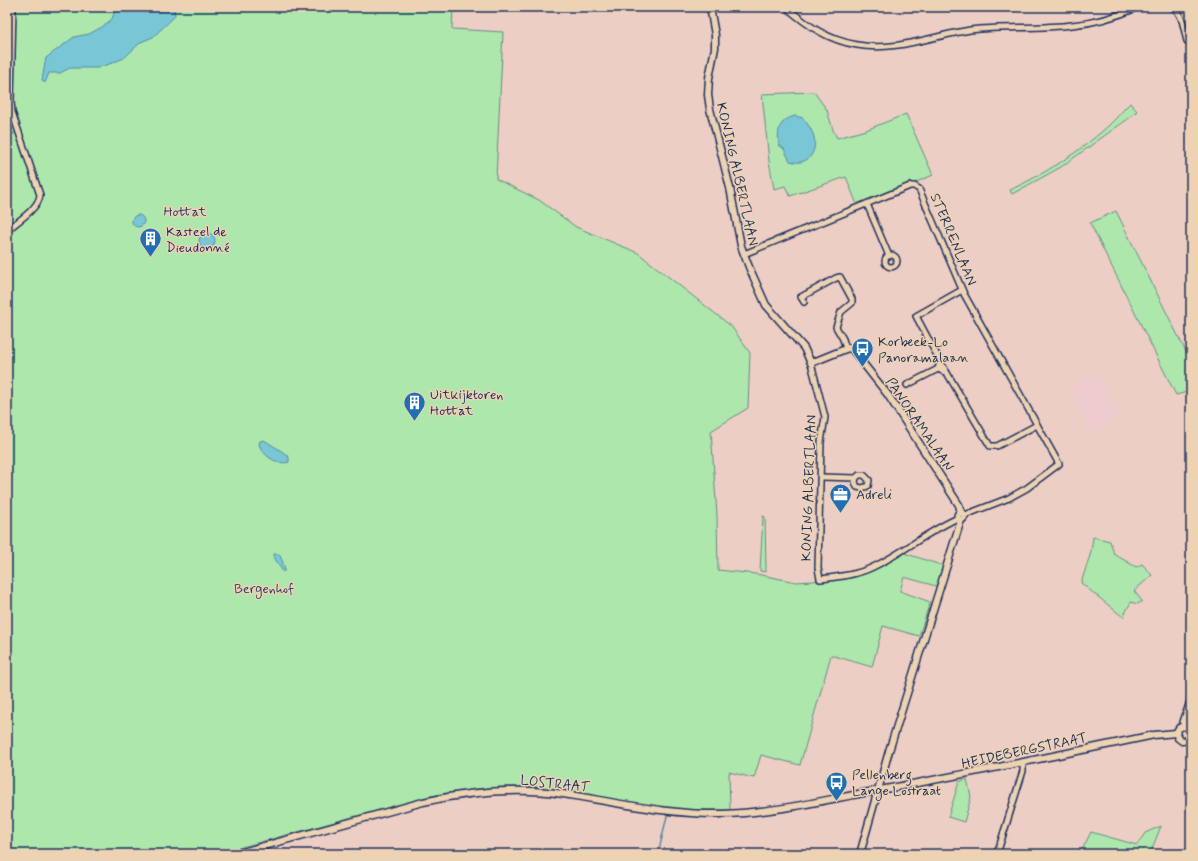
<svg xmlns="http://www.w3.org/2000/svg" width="1198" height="861" font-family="Mynerve,sans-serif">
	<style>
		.built { fill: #edcbcf }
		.green { fill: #ade7ab; stroke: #648b84 }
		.water { fill: #79c7d6; stroke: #538aa6 }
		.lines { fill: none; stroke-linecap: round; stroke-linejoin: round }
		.stream { stroke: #538aa6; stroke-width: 1.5 }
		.minor-casing { stroke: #1b2f5e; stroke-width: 8 }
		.tertiary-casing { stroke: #1b2f5e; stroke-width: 9 }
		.minor { stroke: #edd2b4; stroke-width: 5 }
		.tertiary { stroke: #edd2b4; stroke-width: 6 }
		.labels { text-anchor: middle; stroke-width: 3; stroke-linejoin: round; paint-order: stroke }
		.street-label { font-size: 14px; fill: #1b2f5e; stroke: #edd2b4 }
		.park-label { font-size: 14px; fill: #2a4166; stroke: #edd2b4 }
		.poi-label { font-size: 14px; fill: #1b2f5e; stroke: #edd2b4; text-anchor: start }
	</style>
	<rect width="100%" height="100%" fill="#edcec4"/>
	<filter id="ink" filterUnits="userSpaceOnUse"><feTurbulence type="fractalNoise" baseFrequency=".025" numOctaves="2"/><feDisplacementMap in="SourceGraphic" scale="8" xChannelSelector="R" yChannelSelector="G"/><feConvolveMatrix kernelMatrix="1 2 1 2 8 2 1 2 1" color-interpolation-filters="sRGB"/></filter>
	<g filter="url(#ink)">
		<polygon class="built" points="1097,373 1118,416 1091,433 1069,388"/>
		<g class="green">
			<path d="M14,7H453L452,29L503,32L496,179L539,200L576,227L638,253L731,326L750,353L748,408L711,431L717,515L718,570L756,574L796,582L813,581L861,574L873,569L904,553L944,566L936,586L904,577L900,591L930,602L919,636L883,626L872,667L831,655L800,765L761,755L754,778L729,772L730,810C702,810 675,810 648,806C616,801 584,792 552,789C509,784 466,788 423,798L216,854H7V232L41,203L42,198L13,108Z"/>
			<polygon points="814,92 827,110 833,130 837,138 866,130 906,114 933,175 858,207 846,177 790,196 785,186 774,189 769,161 762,94"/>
			<polygon points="10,97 39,197 34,206 7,229 7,99"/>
			<path d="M1130,103L1137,111L1132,116L1061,167L1012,194L1010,190C1044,174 1078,153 1106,128C1115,120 1122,111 1130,103Z"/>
			<polygon points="1116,211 1191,362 1191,391 1176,395 1090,223"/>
			<polygon points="763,516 765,517 766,572 760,571"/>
			<polygon points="1093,537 1110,541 1114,554 1136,567 1142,564 1152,575 1134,591 1142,601 1138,604 1131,602 1123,617 1081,583 1091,552"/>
			<polygon points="967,779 971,797 964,822 948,817 959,782"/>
			<polygon points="1161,826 1150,854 1080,854 1091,832 1137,845 1145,833"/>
		</g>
		<g class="water">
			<polygon points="116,7 174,7 175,16 153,37 141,42 124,58 112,63 97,68 70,68 60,73 49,73 45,83 42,80 46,58 74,37 89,34 102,27 112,19"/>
			<path d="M795,116L803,118C806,122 811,128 813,134C819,151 808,167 790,161L784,149L779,145C777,130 779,120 795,116Z"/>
			<circle cx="138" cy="221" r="6"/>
			<circle cx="207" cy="241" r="8"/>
			<path d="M264,440L283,452L289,457V462C278,466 262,455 259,444L260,441Z"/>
			<polygon points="274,554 279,554 282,560 285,570 283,572 274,557"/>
		</g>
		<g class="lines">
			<g class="stream">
				<polyline points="7,139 14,133"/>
				<polyline points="658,854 667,816"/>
			</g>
			<defs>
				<g id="minor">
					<path d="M786,7C808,26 828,40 857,45C895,52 932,36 970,30C1004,26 1038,29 1072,25C1096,23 1118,16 1139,7"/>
					<path d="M1172,7C1183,12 1184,31 1187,41"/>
					<polyline points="867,204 889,256"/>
					<path d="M7,230C17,222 39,208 40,195L12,112L11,102L13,7"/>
					<polyline points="744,254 910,186 914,186 919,189 964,294 1059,464 1027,488 1009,498 965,515"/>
					<circle cx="891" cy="261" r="6"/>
					<polyline points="804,302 801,297 836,278 840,277 852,299 852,303 841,312 836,327 843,339 846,349"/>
					<polyline points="940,361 916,316 962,290"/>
					<path d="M811,363L825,417L821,442L818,568L820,579C837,577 857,575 873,567C903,553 928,531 958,518"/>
					<polyline points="947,373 938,369 940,361 990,446 997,446 1037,425"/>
					<polyline points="907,385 938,369"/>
					<polyline points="821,477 856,478 859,475 864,475 869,480 868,486 862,488 857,487 855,482 856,478"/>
					<polyline points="1184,726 1183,722 1191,698"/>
					<polyline points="997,854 1023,771 1023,763"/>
				</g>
				<g id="tertiary">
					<polyline points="710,7 715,35 715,48 709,78 708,95 710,109 730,188 741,246 749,267 766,305 804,348 811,363 848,348 852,349 855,353 888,395 959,505 961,513"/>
					<circle cx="961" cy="516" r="3.5"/>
					<path d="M1191,731C1188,726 1184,725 1179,728L1176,733L1178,738L1182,741L1188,740L1191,736"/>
					<path d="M235,854L423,802C469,792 516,787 563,794C616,802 668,815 722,814C771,813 820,801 869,792C964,775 1059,755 1154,735L1176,733"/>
					<polyline points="860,854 889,751 961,520"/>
				</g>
			</defs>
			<use href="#minor" class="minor-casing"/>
			<use href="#tertiary" class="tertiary-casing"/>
			<use href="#minor" class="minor"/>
			<use href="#tertiary" class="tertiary"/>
		</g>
	</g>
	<defs>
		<symbol id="building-pin" viewBox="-11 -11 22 30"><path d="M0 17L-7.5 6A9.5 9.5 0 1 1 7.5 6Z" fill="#1f6fb2" stroke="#edd2b4"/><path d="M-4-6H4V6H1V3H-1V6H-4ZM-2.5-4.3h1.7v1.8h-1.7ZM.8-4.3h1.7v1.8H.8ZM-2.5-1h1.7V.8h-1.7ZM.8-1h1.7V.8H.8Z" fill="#fff"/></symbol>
		<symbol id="bus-pin" viewBox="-11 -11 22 30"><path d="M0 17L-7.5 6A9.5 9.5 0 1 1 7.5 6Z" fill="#1f6fb2" stroke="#edd2b4"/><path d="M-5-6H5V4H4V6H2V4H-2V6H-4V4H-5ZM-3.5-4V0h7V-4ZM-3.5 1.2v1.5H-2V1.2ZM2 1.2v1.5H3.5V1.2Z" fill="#fff"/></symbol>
		<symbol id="office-pin" viewBox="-11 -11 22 30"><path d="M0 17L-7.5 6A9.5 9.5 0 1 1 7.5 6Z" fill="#1f6fb2" stroke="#edd2b4"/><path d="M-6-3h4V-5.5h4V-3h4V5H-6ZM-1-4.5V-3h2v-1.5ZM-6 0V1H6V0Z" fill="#fff"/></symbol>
	</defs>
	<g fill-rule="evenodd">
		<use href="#building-pin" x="138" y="226" width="25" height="34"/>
		<use href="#bus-pin" x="850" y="336" width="25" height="34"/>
		<use href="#building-pin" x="402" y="390" width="25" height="34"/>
		<use href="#office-pin" x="828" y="482" width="25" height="34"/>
		<use href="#bus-pin" x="824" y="770" width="25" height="34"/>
	</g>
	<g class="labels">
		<g class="street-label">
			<text transform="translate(738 174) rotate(77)" y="5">KONING ALBERTLAAN</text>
			<text transform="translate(954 239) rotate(67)" y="5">STERRENLAAN</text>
			<text transform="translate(920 424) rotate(56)" y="5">PANORAMALAAN</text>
			<text transform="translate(808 488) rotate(-88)" y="5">KONING ALBERTLAAN</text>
			<text transform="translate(1024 750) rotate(-12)" y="5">HEIDEBERGSTRAAT</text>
			<text transform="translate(555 783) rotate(6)" y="5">LOSTRAAT</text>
		</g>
		<g class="park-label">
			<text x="185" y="216">Hottat</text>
			<text x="264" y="593">Bergenhof</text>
		</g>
		<g class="poi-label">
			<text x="166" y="236">Kasteel de<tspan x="166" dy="16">Dieudonné</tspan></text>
			<text x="878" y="346">Korbeek-Lo<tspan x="878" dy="16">Panoramalaan</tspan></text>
			<text x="430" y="399">Uitkijktoren<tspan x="430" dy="16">Hottat</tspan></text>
			<text x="856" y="499">Adreli</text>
			<text x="852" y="779">Pellenberg<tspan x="852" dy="16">Lange Lostraat</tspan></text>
		</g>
	</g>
	<rect width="1198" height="861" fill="none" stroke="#edd2b4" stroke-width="24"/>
	<rect x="12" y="12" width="1174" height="837" fill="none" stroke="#1b2f5e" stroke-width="1.5" filter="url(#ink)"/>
</svg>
